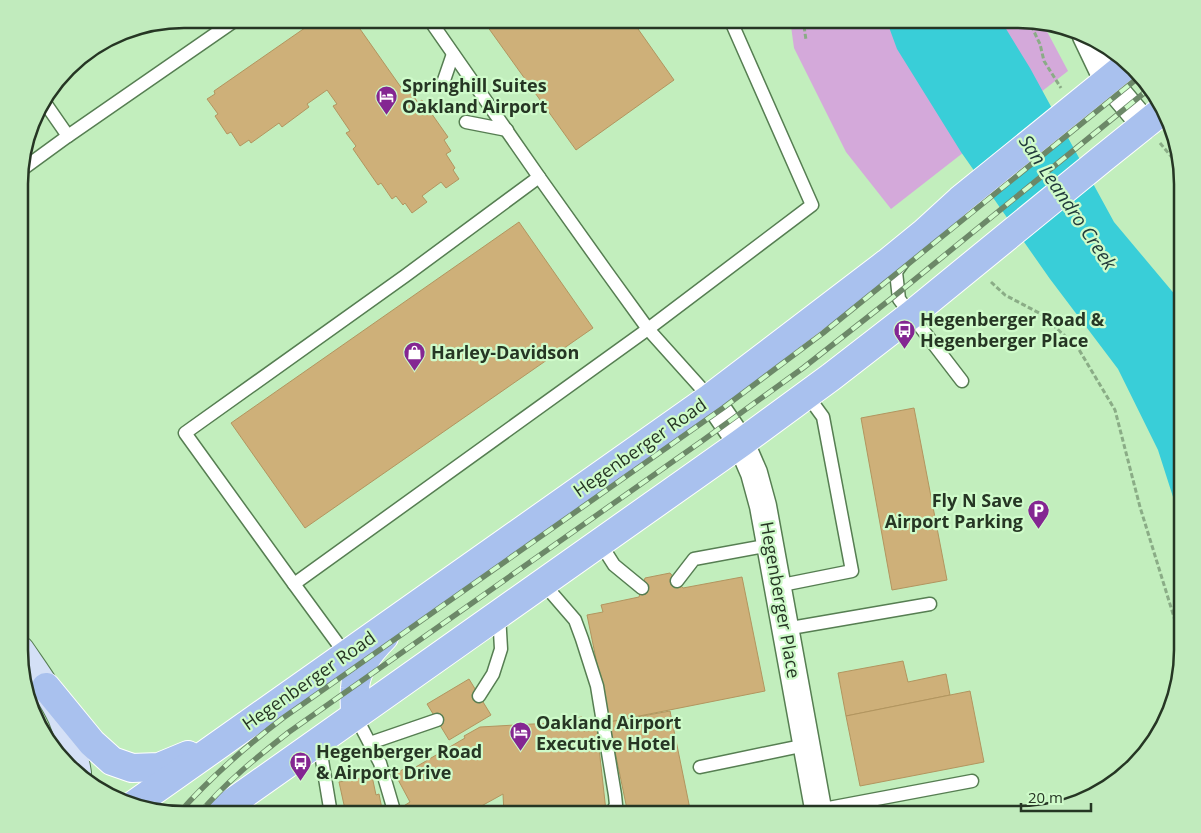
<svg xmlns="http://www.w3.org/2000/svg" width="1201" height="833" font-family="'Open Sans',sans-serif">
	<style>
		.green { fill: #d4a9da }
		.water { fill: #39ced8 }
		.building { fill: #ceb079; stroke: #b2955f }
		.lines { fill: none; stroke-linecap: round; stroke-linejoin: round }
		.lane-casing { stroke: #567e52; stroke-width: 15 }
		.street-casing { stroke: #567e52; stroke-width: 29 }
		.secondary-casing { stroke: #567e52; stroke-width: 30 }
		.primary-casing { stroke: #fff; stroke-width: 30 }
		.path { stroke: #8aac86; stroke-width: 3; stroke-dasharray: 5 2.5; stroke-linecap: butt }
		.lane { stroke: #fff; stroke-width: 12 }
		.street { stroke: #fff; stroke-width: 26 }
		.secondary { stroke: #d4e0f6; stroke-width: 28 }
		.primary { stroke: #a9c1ee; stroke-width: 28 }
		.rail-casing { stroke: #6c8868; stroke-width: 5.5 }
		.rail { stroke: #cffbca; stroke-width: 4; stroke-dasharray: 11; stroke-linecap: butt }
		.labels { text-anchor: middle; stroke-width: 4.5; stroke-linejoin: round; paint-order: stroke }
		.poi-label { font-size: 18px; font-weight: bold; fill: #263624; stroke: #cffbca; text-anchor: start }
		.street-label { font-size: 18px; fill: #263624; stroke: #cffbca }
		.water-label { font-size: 19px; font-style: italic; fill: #223b3c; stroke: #cffbca }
		.rim { fill: none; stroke: #263624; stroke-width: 2.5 }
	</style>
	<rect width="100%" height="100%" fill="#c2eebd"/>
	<polygon class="green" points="790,19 1028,19 1042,22 1068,71 891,209 846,152 794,48"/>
	<polygon class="water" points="886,19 1000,19 1030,68 1114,222 1182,303 1182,525 1158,450 1118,369 1050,279 961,152 897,49"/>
	<g class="building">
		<polygon points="318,19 353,19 405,93 410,90 418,103 422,100 448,137 444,140 451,151 446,154 455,168 453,170 459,179 446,188 441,182 422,196 427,202 412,213 405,203 403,205 396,196 392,199 381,183 378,185 353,149 356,146 346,133 350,131 333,106 337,104 327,90 307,104 309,107 282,127 279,123 251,143 249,140 240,146 231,132 227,134 215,116 218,114 207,99 215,94 214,91 312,23 315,26 321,22"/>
		<polygon points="482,19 631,19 674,80 576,150"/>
		<polygon points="519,222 593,328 305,528 231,423"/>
		<polygon points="914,408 947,580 892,590 861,418"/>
		<polygon points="670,573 683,588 742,577 765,691 609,722 587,615 603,612 601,605 639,597 645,578"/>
		<polygon points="903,661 908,682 946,674 950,695 846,716 838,673"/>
		<polygon points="469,679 491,715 449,740 427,704"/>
		<polygon points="970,691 984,762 860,786 846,716"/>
		<polygon points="670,711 691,814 628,814 609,722"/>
		<polygon points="582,717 584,731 597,730 606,811 569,814 504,814 503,794 467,814 406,814 402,807 410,802 395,774 407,767 409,771 465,738 464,736 480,727 568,722 567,719"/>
		<polygon points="372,776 376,795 379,794 383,814 346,814 339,782"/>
	</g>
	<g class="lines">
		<defs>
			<g id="lane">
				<polyline points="429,19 539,177 405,276 185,433 294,584 648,329 812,205 730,19"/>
				<polyline points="442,86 453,54"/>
				<polyline points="43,100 68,136"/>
				<polyline points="466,122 507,130"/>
				<polyline points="20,171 68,136 237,19"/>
				<polyline points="539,177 606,271 648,329 710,398"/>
				<polyline points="904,261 896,272 899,299 962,381"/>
				<polyline points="600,543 614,565 642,588"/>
				<polyline points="677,581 694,559 770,545"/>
				<polyline points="543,583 575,620 582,639 597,686 615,795 616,805 611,814"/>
				<polyline points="294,584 346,655"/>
				<polyline points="777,586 852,571 823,417 807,395"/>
				<polyline points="785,629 930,604"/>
				<polyline points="479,696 493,674 501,649 499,614"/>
				<polyline points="355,715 380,763 395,814"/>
				<polyline points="319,742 331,814"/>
				<polyline points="370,743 437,720"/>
				<polyline points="700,767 806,745"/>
				<polyline points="818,810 972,781"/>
			</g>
			<g id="street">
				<polyline points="1086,36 1107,80 1145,125"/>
				<polyline points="710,398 741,443 754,473 763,506 819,814"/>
			</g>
			<path id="secondary" d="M20,650C35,672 51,693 62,717C69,734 74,755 77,773"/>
			<g id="primary">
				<polyline points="46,687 92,743 112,761 132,768 159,767 188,755"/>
				<path d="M355,715C355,706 354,697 355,688C356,669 371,650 384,637"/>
				<polyline points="132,806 710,398 887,263 925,232 960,200 1128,64"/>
				<polyline points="216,814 741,443 831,377 911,315 1102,159 1163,110"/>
			</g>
		</defs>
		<use href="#lane" class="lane-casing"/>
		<use href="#street" class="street-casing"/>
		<use href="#secondary" class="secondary-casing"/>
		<use href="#primary" class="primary-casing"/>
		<g class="path">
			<polyline points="803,19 806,40"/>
			<polyline points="1028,19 1040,44 1044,61 1061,88"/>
			<polyline points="1160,143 1180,167"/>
			<polyline points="991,282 1005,295 1041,314 1078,348 1115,410 1140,507 1182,643"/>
		</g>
		<use href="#lane" class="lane"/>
		<use href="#street" class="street"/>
		<use href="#secondary" class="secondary"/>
		<use href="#primary" class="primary"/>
		<defs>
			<g id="rail">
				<path d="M178,814C210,778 245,747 283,718L723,408L823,333L1139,77"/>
				<path d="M199,814C225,783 257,757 289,732L702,441L803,368L892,298L1149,89"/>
			</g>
		</defs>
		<use href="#rail" class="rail-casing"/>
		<use href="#rail" class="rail"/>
	</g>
	<defs>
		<symbol id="hotel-pin" viewBox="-11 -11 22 30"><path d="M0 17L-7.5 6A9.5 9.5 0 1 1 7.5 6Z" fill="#842692" stroke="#cffbca"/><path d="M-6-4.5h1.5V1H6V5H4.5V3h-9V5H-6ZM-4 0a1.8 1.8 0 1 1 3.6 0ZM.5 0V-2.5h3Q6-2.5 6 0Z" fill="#fff"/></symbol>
		<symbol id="bus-pin" viewBox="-11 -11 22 30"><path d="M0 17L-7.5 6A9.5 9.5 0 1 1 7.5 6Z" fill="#842692" stroke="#cffbca"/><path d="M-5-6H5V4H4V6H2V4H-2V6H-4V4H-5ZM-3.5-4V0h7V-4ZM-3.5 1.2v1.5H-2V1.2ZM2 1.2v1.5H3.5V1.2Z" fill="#fff"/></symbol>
		<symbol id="shop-pin" viewBox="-11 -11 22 30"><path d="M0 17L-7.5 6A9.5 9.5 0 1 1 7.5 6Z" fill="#842692" stroke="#cffbca"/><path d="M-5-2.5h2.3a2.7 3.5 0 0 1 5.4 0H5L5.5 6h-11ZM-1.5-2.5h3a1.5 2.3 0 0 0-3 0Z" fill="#fff"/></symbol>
		<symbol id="parking-pin" viewBox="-11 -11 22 30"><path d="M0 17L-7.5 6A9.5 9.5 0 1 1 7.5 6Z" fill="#842692" stroke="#cffbca"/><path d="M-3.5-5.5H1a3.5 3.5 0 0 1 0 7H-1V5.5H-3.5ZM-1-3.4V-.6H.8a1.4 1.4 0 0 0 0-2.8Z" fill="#fff"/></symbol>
	</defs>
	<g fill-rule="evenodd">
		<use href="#hotel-pin" x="374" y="84" width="25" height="34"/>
		<use href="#bus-pin" x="892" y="318" width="25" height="34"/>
		<use href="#shop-pin" x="402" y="340" width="25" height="34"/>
		<use href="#parking-pin" x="1026" y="498" width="25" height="34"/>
		<use href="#hotel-pin" x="508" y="720" width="25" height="34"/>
		<use href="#bus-pin" x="288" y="750" width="25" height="34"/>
	</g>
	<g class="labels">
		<g class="poi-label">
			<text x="402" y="92">Springhill Suites<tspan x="402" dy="21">Oakland Airport</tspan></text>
			<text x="920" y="326">Hegenberger Road &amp;<tspan x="920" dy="21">Hegenberger Place</tspan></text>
			<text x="431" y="359">Harley-Davidson</text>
			<text x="1023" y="507" text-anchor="end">Fly N Save<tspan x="1023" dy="21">Airport Parking</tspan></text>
			<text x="536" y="729">Oakland Airport<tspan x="536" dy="21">Executive Hotel</tspan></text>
			<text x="316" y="758">Hegenberger Road<tspan x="316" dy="21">&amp; Airport Drive</tspan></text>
		</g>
		<g class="street-label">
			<text transform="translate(640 448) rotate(-35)" y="6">Hegenberger Road</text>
			<text transform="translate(780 600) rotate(80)" y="6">Hegenberger Place</text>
			<text transform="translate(309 681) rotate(-35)" y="6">Hegenberger Road</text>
		</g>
		<g class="water-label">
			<text transform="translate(1068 202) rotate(56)" y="7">San Leandro Creek</text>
		</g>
	</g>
	<path d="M0 0H1201V833H0ZM184 28H1018A156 156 0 0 1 1174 184V650A156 156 0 0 1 1018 806H184A156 156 0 0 1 28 650V184A156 156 0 0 1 184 28Z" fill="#c1ebbd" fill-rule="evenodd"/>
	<path class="rim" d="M184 28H1018A156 156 0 0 1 1174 184V650A156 156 0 0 1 1018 806H184A156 156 0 0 1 28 650V184A156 156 0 0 1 184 28Z"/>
	<path d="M1021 803v8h70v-8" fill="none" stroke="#263624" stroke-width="2.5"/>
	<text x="1028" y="803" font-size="15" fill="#263624" stroke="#cffbca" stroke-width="4" paint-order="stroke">20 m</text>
</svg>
